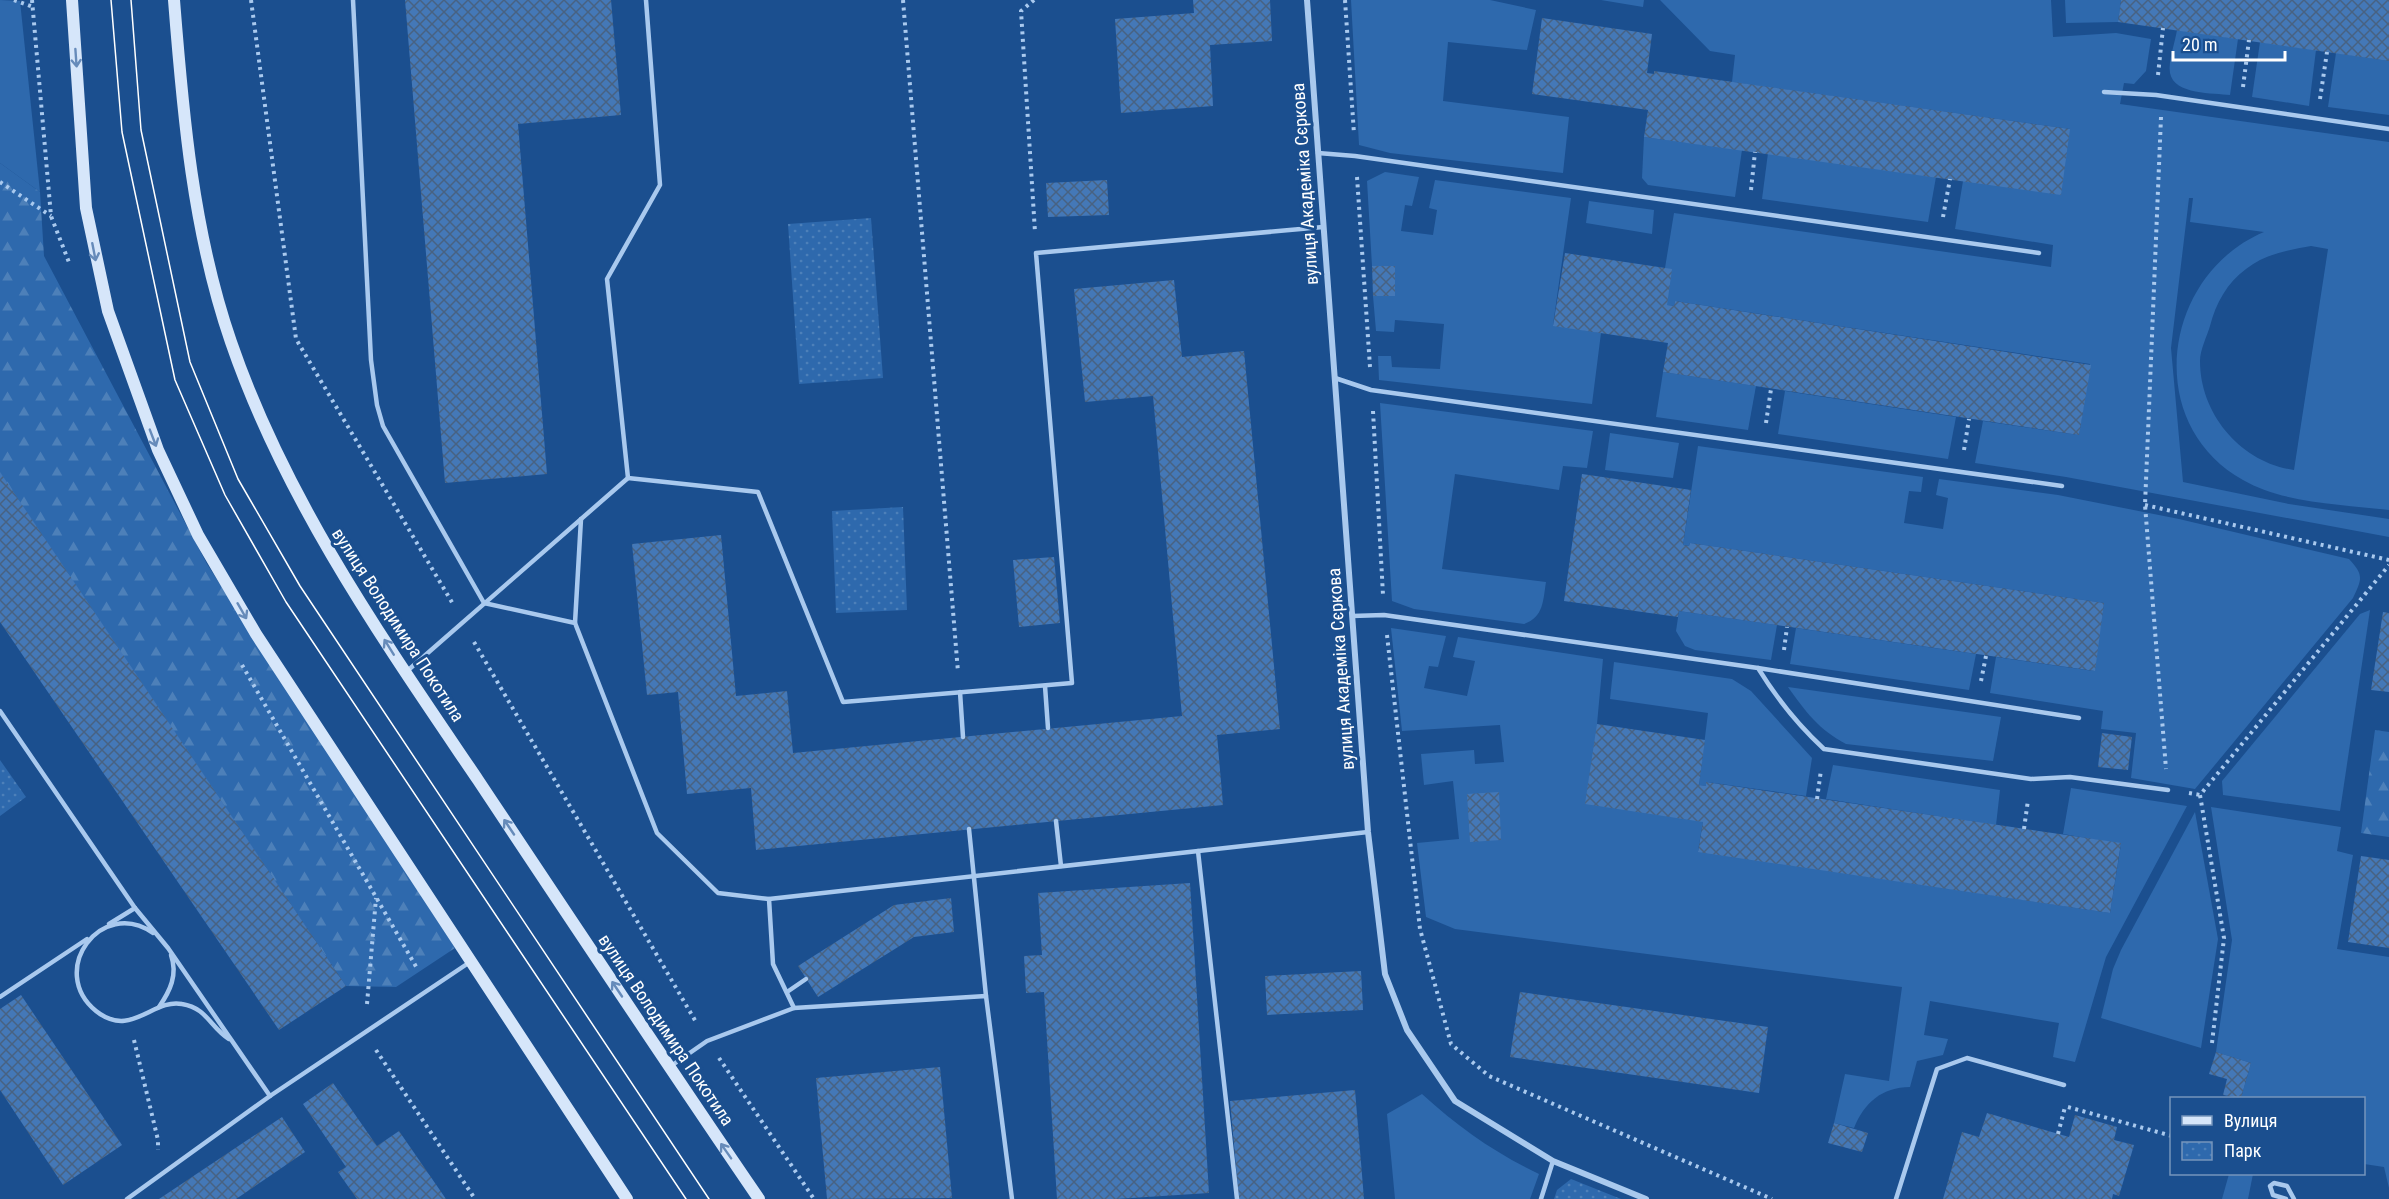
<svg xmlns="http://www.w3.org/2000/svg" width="2389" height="1199" font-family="'Roboto Condensed',sans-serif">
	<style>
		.grass { fill: #2e69ad; fill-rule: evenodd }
		.forest { fill: url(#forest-firs) }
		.park { fill: url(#park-dots) }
		.building { fill: url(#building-cross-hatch) }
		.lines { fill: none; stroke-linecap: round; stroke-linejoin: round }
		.path { stroke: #a9c9ee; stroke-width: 4; stroke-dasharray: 3 4.5; stroke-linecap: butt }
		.lane { stroke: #a9c9ee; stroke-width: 4.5 }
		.street { stroke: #a9c9ee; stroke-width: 6 }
		.secondary { stroke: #d6e6fa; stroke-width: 12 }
		.tram { stroke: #fff; stroke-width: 1.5 }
		.oneway { stroke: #668bba }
		.labels { text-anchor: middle; stroke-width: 6; stroke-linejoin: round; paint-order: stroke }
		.street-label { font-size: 18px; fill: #fff; stroke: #1b4f8f }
	</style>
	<defs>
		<pattern id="forest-firs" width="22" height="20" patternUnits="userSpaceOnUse" patternTransform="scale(1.5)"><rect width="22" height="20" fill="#2e69ad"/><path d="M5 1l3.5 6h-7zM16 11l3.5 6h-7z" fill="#4d80b9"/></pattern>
		<pattern id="park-dots" width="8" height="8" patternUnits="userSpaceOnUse" patternTransform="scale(1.5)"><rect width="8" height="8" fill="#2e69ad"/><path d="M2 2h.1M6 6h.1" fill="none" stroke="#4d80b9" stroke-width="1.8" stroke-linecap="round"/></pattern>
		<pattern id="building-cross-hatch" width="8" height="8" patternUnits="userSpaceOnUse" patternTransform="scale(1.5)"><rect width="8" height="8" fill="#4478b7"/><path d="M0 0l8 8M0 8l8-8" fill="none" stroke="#486282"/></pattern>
	</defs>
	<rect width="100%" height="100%" fill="#1b4f8f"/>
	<g class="grass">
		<polygon points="0,0 20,1 40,192 0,163"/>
		<polygon points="1351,0 1490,0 1536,10 1527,50 1448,42 1443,101 1569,117 1563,173 1390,153 1359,145"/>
		<polygon points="1601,0 1644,0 1643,7"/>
		<path d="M1660,0H2051L2053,37L2116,33L2151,39L2146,71L2134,84L2124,83L2120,104L2389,142V510C2342,504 2285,504 2243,480C2142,424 2162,275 2264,232L2190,222L2193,198H2189L2171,348L2183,482L2289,504L2389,519V537L2066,477L1975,463L1983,421L2079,435L2090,364L1675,301L1674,306L1667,305L1665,268L1674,213L2051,267L2053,245L1955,229L1963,181L2070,129L1732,82L1735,55L1710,51ZM2311,246L2328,249L2294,470C2242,463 2200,415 2200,361C2200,350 2207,336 2210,326C2216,303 2227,283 2246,269C2265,254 2288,250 2311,246Z"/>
		<polygon points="2065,0 2121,0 2118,22 2066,23"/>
		<path d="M2177,30L2238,39L2230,95C2214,93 2174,95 2170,73C2168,61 2175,43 2177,30Z"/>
		<polygon points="2260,42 2316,50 2309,106 2252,97"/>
		<polygon points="2336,53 2389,61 2389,115 2328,107"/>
		<polygon points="1644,137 1742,150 1735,197 1648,185 1642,178"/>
		<polygon points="1768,153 1936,177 1928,222 1762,199"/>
		<polygon points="1385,172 1419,177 1412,206 1405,205 1401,231 1433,235 1437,210 1429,208 1435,180 1571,198 1553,325 1601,333 1592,404 1379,380 1378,356 1391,356 1392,367 1440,369 1444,324 1395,320 1394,332 1376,331 1373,296 1395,296 1395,266 1372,266 1367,181"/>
		<polygon points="1589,201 1654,210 1652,234 1586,223"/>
		<polygon points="1663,372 1756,386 1748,430 1656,417"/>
		<polygon points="1785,391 1956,417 1948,459 1778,434"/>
		<path d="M1380,403L1593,431L1587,468L1563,466L1559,490L1455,474L1442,569L1546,582C1543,600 1544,617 1524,624L1414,609L1392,601Z"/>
		<polygon points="1610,433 1679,443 1673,478 1605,470"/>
		<path d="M1698,446L1923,477L1921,492L1909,491L1904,523L1943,529L1948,498L1936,495L1939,479L2058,495L2179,519L2349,559C2364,575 2362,579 2353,598L2195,789L2131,778L2136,733L2101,729L2103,711L1990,693L1996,657L2094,671L2104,603L1690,543L1689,546L1683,545Z"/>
		<polygon points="2370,610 2340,811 2223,795 2222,781 2360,614"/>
		<polygon points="1679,611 1777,625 1771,660 1695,650 1685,646 1676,631"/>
		<path d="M1391,628L1446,636L1438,667L1429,666L1424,688L1467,696L1475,661L1453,657L1458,637L1603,659L1597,724L1703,822L1698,851L2110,913L2121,844L2063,834L2071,788L2187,806L2106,957L2075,1062L2053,1057L2059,1023L1930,1001L1924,1035L1948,1039L1943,1055L1917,1061L1910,1087C1882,1087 1864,1103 1854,1128L1834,1123L1845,1074L1889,1081L1902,987L1455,929L1426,917L1417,843L1459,839L1453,781L1424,785L1421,754L1474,750L1475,764L1504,762L1500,725L1402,731Z"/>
		<polygon points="1796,628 1976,654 1969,690 1790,664"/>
		<polygon points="1614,662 1732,679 1751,691 1812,758 1806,796 1707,782 1706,786 1699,785 1708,713 1610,699"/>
		<path d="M1788,687L2001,717L1993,761L1846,744C1819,730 1805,711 1788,687Z"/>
		<polygon points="1833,765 2000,790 1996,825 1826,799"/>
		<polygon points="2211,807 2341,827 2337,851 2353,855 2337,949 2389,957 2389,1188 2384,1167 2364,1164 2364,1098 2241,1098 2251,1063 2216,1052 2232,940"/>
		<polygon points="2195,812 2218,939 2201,1048 2101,1018 2113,969 2121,950"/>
		<path d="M1422,1094C1458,1127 1495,1153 1539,1174L1530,1199H1395L1387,1114Z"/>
		<polygon points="2229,1174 2253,1174 2248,1199 2222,1199"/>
	</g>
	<g class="forest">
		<polygon points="0,163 40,192 44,256 207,564 455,948 396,987 346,986 0,474"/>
		<polygon points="2375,730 2389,732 2389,837 2361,833"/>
	</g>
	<g class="park">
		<polygon points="871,218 883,378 799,384 788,224"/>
		<polygon points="903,507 907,610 836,613 832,511"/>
		<polygon points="0,760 26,797 0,816"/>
		<polygon points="1571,1179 1621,1199 1554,1199 1557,1190"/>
	</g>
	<g class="building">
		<polygon points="405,0 611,0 621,115 518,124 547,474 445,483"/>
		<polygon points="1193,0 1270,0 1272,41 1210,45 1213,106 1121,113 1115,19 1194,13"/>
		<polygon points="2121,0 2389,0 2389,61 2118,22"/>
		<polygon points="1542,18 1652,34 1647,73 1654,74 1654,71 2070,129 2061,195 1644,137 1648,110 1532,94"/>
		<polygon points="1107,180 1109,215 1048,217 1046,183"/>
		<polygon points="1565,253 1672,269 1667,305 1674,306 1675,301 2091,365 2079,435 1663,372 1668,343 1553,326"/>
		<polygon points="1372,266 1395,266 1395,296 1373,296"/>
		<polygon points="1174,280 1182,357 1244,351 1280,729 1217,735 1223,805 756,850 751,788 687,794 678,692 647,695 632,544 721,535 736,696 787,691 793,753 1182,716 1153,396 1085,402 1074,289"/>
		<polygon points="0,472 346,986 279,1030 0,622"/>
		<polygon points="1582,474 1691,490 1683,545 1689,546 1690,543 2104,603 2095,671 1679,611 1678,617 1564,601"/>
		<polygon points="1054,557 1060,623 1019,627 1013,560"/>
		<polygon points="2383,612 2389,613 2389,692 2371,690"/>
		<polygon points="1597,724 1705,740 1699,785 1706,786 1706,782 2121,843 2110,913 1698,852 1703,822 1585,804"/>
		<polygon points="2102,733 2132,737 2128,770 2098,767"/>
		<polygon points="1499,792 1501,840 1470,842 1467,794"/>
		<polygon points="2361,856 2389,860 2389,948 2348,942"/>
		<polygon points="1190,883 1209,1193 1116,1199 1057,1199 1044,992 1026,993 1025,975 1024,956 1042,955 1038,893"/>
		<polygon points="951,898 954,932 914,937 818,997 798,966 894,905"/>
		<polygon points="1361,971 1363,1010 1267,1015 1265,976"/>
		<polygon points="1520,992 1768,1027 1759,1093 1510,1057"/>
		<polygon points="21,995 122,1145 63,1185 0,1090 0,1009"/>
		<polygon points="2216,1052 2251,1063 2241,1098 2223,1095 2227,1079 2209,1074"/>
		<polygon points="940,1067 952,1198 827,1199 816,1078"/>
		<polygon points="333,1083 377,1146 399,1131 446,1199 357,1199 338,1172 346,1167 303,1104"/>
		<polygon points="1355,1090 1364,1199 1239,1199 1230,1101"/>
		<polygon points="1987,1113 2069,1137 2075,1115 2117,1127 2114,1140 2134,1145 2119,1196 2113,1194 2112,1199 1943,1199 1962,1132 1979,1137"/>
		<polygon points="282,1117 305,1152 236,1199 159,1199"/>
		<polygon points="1834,1123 1868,1133 1862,1152 1828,1143"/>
	</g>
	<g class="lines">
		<g class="path">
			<polyline points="14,0 33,7"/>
			<polyline points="32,0 51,216 70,265"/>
			<polyline points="251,0 296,339 453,604"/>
			<polyline points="903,0 958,672"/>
			<polyline points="1034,0 1021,11 1035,232"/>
			<polyline points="1345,0 1354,134"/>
			<polyline points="2158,75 2163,28"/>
			<polyline points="2243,87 2249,40"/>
			<polyline points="2320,99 2327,52"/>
			<polyline points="2161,117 2145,505 2166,769"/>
			<polyline points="1357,177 1370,367"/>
			<polyline points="0,182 51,216"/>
			<polyline points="1751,190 1755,152"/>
			<polyline points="1943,217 1950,179"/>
			<polyline points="1373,411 1383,595"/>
			<polyline points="1766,423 1771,389"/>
			<polyline points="1964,450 1969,419"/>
			<polyline points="2145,505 2389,560"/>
			<polyline points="1387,635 1420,929 1451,1044 1489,1076 1772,1199"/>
			<polyline points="474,642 696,1022"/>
			<polyline points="1784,650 1787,627"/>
			<polyline points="242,665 418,970"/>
			<polyline points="1981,681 1986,656"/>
			<polyline points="2189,793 2200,795"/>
			<polyline points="1817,799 1821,770"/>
			<polyline points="2024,829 2028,800"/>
			<polyline points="367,1004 376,898"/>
			<polyline points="134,1040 158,1140 158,1150"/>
			<polyline points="2212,1043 2224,938 2200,795 2389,565"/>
			<polyline points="376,1050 475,1199"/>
			<polyline points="719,1058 814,1199"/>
			<polyline points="2068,1107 2172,1136"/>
			<polyline points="2058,1134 2065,1107"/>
		</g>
		<g class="lane">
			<polyline points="353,0 371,360 377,405 383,426 484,603 575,623 657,833 718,893 769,899 1368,832"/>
			<polyline points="646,0 660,185 607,279 628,478 758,492 843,702 1072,683 1036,253 1323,227"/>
			<polyline points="2104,92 2156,95 2389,129"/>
			<polyline points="1318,153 1355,156 2039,253"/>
			<polyline points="1335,378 1371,390 2062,486"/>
			<path d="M1352,616L1384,615L1758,668C1777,699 1797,724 1824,749L2031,779L2070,777L2168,790"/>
			<polyline points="575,623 581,519"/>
			<polyline points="1758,668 2079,718"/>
			<polyline points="406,672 628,478"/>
			<polyline points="1045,686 1048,728"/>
			<polyline points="960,692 963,737"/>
			<polyline points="0,711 135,908 168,948 270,1096"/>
			<polyline points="1056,821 1061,866"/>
			<polyline points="969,829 986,996"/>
			<polyline points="1198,851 1237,1199"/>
			<polyline points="769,899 773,964 794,1008"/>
			<polyline points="109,924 135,908"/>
			<path d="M153,933C101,897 47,971 96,1011C131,1039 153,998 182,1004C207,1008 210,1027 229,1039"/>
			<polyline points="787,992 806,979"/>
			<polyline points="0,997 87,939"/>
			<path d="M159,1007C170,991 178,975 171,955"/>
			<polyline points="671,1066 707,1041 794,1008 986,996 1012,1199"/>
			<polyline points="127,1199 270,1096 470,962"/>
			<polyline points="1541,1199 1553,1161"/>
			<polyline points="1896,1199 1937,1069 1967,1058 2064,1085"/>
			<polyline points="2286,1199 2273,1195 2270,1186 2274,1183 2287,1186 2294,1199"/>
		</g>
		<polyline class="street" points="1307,0 1368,832 1385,974 1407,1030 1455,1101 1553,1161 1646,1199"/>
		<g class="secondary">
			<polyline points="72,0 86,208 108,311 158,450 198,535 256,634 627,1199"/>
			<path d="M174,0C183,115 193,232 231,342C286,502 384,641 478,780C571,920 664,1060 759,1199"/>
		</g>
		<g class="tram">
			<polyline points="111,0 122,132 175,380 225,495 286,602 686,1199"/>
			<polyline points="131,0 141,130 190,362 238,479 300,586 709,1199"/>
		</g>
	</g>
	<defs><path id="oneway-shaft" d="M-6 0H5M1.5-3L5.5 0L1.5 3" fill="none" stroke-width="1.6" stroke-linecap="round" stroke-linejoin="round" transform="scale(1.5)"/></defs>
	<g class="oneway">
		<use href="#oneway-shaft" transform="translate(76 58) rotate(86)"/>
		<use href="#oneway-shaft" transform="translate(94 252) rotate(79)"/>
		<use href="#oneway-shaft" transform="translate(153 438) rotate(69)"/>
		<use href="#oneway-shaft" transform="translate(242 611) rotate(60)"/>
		<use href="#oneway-shaft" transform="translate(389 647) rotate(-122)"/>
		<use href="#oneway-shaft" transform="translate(509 827) rotate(-124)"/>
		<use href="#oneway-shaft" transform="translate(617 989) rotate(-124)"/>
		<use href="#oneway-shaft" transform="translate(726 1151) rotate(-125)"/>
	</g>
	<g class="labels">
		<g class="street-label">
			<text transform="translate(1305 184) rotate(-94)" y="6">вулиця Академіка Сєркова</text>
			<text transform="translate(398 625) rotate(57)" y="6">вулиця Володимира Покотила</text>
			<text transform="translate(1341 669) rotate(-94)" y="6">вулиця Академіка Сєркова</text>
			<text transform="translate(666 1030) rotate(56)" y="6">вулиця Володимира Покотила</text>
		</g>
	</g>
	<rect x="2170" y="1097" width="195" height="78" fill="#1b4f8f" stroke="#7695bc" stroke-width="1.5"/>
	<rect x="2182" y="1116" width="30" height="9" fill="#d6e6fa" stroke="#7695bc" stroke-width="1.5"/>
	<text x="2224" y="1127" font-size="18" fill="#ffffff">Вулиця</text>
	<rect x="2182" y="1142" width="30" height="18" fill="url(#park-dots)" stroke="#7695bc" stroke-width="1.5"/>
	<text x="2224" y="1157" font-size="18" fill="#ffffff">Парк</text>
	<path d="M2173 51v9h112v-9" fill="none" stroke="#ffffff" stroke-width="3"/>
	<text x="2182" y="51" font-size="18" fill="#ffffff" stroke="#1b4f8f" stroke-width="4.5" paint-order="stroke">20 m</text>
</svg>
